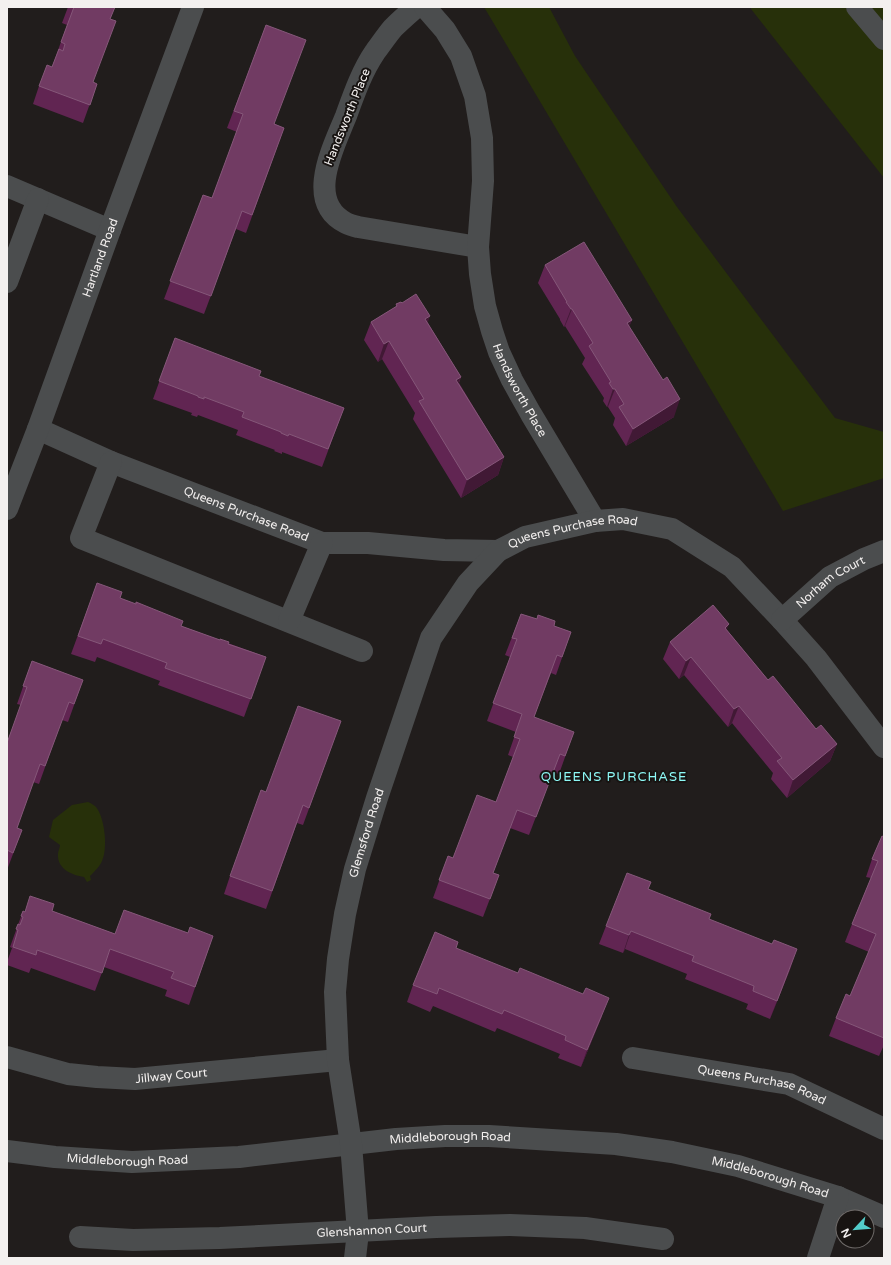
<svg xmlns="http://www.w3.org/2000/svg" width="891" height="1265" font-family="'Varela Round',sans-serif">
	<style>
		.green { fill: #27300a }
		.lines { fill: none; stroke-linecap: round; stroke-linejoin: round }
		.minor { stroke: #4b4d4e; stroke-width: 22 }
		.wall { fill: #612552 }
		.shaded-wall { fill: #411935 }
		.building { fill: #713b63; stroke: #855779 }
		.labels { text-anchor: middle; stroke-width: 4; stroke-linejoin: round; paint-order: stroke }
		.street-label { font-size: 12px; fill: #f3f0ef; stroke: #181412 }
		.neighbourhood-label { font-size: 13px; letter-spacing: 1px; fill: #8df9f6; stroke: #181412 }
	</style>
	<rect width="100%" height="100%" fill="#211d1c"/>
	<g class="green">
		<polygon points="484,7 549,7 575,56 677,207 835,418 884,432 884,478 783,511"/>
		<polygon points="751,7 884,7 884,178 751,9"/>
		<path d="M88,802C91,803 94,805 96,807C105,818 108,849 102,861C100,866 94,872 90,876L91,880L87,882L84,877C72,875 57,869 58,854C58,851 60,848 60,845L49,837L53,820L72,805Z"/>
	</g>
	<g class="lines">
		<g class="minor">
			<path d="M416,7C408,14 401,20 393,28C387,35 381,44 375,52C362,71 354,94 346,116C334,146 304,202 346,223C350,225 354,226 358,227L478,247"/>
			<path id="s1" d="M425,7L445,30L461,56L475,96L482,138L483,181L478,247L480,274L485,306L492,331L499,352L512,380L531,414L595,521"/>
			<polyline points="857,7 884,39"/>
			<polyline points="7,186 110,230"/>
			<polyline points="7,282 38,199"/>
			<path id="s2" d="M38,429L111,462L322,543H368L444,550L498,551L525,537L595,521L623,519L672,529L732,567L782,620L816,658L884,747"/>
			<polyline points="111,462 81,538 362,651"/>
			<path id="s3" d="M7,509L38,429L110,230L193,7"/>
			<path id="s4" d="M782,620L830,577L864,559L884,551"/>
			<polyline points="289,621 322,543"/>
			<path id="s5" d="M7,1057L68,1074L97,1077L135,1079L338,1060"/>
			<path id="s6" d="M633,1058L789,1084L884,1129"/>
			<path id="s7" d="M7,1151L55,1157L132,1162L239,1157L396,1139L445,1136H489L616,1144L672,1152L738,1166L838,1197L884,1217"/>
			<path id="s8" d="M80,1237L133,1240L220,1238L436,1227L510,1225L585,1228L663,1239"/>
			<path id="s9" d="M355,1258L358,1232L351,1144L338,1060L335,992L338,959L345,914L355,869L377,798L431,638L468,583L498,551"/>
			<polyline points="818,1258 838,1197"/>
		</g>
	</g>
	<g class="wall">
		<polygon points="68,7 115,7 110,19 93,82 97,84 83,123 33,104 39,86 52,67 67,25 62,23"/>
		<polygon points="266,25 275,124 284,128 246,233 236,229 204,314 164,299 203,195 212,198 237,132 227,128"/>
		<polygon points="545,265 632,320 629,326 674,417 626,446 613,425 615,418 608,407 607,407 603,401 604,398 582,364 585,358 565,326 564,327 560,320 560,319 538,283"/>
		<polygon points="402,303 428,323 461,377 459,383 504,457 498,475 461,498 413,419 415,413 382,359 378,362 364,340 371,322 396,307 396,304"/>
		<polygon points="175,338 259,376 344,408 322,467 282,452 282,454 274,451 275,450 236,435 238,430 198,415 197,417 191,415 192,413 153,399"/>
		<polygon points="97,583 120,598 181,626 266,657 244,717 158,685 160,681 97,657 95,662 71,654"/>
		<polygon points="521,614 571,632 556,675 551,673 534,717 574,732 559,774 553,772 529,835 510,828 493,873 499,875 483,917 433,898 448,856 453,858 496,802 513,757 508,755 516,732 487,721 510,657 505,655"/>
		<polygon points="727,630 768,680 816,729 837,744 830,761 787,798 771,779 773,773 732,723 728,727 684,675 679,679 663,659 670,642"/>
		<polygon points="32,661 83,680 68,722 62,720 39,784 33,782 17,828 22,830 7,870 7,743 21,705 17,704"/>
		<polygon points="341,721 303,825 297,823 266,909 224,894 230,876"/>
		<polygon points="884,837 884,1045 879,1056 829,1036 836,1018 850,996 869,952 845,942 852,924 871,878 866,877 872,859"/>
		<polygon points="648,889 709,919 791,967 770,1019 746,1009 748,1004 685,979 687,974 625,949 623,953 599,944 606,926"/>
		<polygon points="23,911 25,912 52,911 115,934 188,933 213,936 189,1005 165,996 167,990 104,967 95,991 31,968 29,973 7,965 7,962 12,948 10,947"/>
		<polygon points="456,948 602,1016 581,1067 558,1058 560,1054 497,1028 495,1032 433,1006 430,1012 407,1002 413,985"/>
	</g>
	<g class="shaded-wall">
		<polygon points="571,309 572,309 565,326 564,327"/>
		<polygon points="430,316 424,334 425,319"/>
		<polygon points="632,320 625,337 627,323"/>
		<polygon points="389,341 382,359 378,362 384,344"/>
		<polygon points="461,377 454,395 456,380"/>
		<polygon points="613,389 615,389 608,407 607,407"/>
		<polygon points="680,399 674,417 626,446 633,429"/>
		<polygon points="504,457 498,475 461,498 467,480"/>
		<polygon points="729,624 722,642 725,628"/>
		<polygon points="691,657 684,675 679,679 686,661"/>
		<polygon points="739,706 732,723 728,727 734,709"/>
		<polygon points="837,744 830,761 787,798 793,780"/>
		<polygon points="631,931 625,949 623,953 629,935"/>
		<polygon points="797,949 791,967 770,1019 777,1001"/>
		<polygon points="609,998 602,1016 581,1067 587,1050"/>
	</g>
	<g class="building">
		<polygon points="74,7 115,7 110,19 116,21 93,82 97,84 90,105 39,86 47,65 52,67 59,49 63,51 65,44 61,42"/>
		<polygon points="266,25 306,40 274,124 284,128 252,215 242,211 211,296 170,281 203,195 212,198 243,114 234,111"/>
		<polygon points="584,242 632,320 627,323 663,380 667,377 680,399 633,429 619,407 624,404 615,389 613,389 609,383 611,382 589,346 593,343 572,309 571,309 566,302 567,302 545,265"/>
		<polygon points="416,294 430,316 425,319 461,377 456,380 504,457 467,480 419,401 424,399 389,341 384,344 371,322 397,306 396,304 401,302 402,303"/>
		<polygon points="175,338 261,371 259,376 344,408 328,449 289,434 288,436 281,433 281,432 242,417 244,412 204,397 204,399 198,397 198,396 159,381"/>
		<polygon points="97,583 122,592 120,598 136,604 136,602 183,621 181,626 220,640 220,639 229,642 228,644 266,657 251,699 165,668 167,663 103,639 101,644 78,636"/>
		<polygon points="713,605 729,624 725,628 768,680 773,676 816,729 821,725 837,744 793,780 777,761 782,758 739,706 734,709 691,657 686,661 670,642"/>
		<polygon points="521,614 537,619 538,615 555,621 554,626 571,632 562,657 557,655 534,717 574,732 565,756 560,754 536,817 517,810 493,873 499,875 490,899 439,880 448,856 453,858 477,795 496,802 520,739 514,737 522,714 493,703 517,639 512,638"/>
		<polygon points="32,661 83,680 74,704 69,702 45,766 40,764 17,828 22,830 13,853 7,850 7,743 27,687 23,686"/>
		<polygon points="298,706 341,721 309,808 303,805 272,891 230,876 261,790 266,792"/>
		<polygon points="882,836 884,837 884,1038 836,1018 846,994 850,996 876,934 852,924 878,861 872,859"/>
		<polygon points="627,873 651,882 648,889 711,914 709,919 772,944 774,940 797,949 777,1001 753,991 754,986 692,961 694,956 631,931 629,935 606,926"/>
		<polygon points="30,896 54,904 52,911 115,934 124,910 188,933 190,927 213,936 195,987 171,978 174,972 110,949 102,973 37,950 36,955 13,947 18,930 16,929 18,924 20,925 23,917 21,916 23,911 25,912"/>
		<polygon points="435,932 458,942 456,948 518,973 520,968 583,994 586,988 609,998 587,1050 565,1040 566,1036 504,1010 502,1014 439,988 437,994 413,985"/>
	</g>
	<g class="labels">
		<g class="street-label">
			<text transform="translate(347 117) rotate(-68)" y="4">Handsworth Place</text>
			<text dy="4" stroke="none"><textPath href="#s3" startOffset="268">Hartland Road</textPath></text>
			<text dy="4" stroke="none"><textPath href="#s1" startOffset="406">Handsworth Place</textPath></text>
			<text dy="4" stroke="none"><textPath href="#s2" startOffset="225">Queens Purchase Road</textPath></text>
			<text dy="4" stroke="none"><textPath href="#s2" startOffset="561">Queens Purchase Road</textPath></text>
			<text dy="4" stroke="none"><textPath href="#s4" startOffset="62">Norham Court</textPath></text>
			<text dy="4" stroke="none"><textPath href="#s9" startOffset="430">Glemsford Road</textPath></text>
			<text dy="4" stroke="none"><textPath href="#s5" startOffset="167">Jillway Court</textPath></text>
			<text dy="4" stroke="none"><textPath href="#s6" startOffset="132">Queens Purchase Road</textPath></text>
			<text dy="4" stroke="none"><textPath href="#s7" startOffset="445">Middleborough Road</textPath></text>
			<text dy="4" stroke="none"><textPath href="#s7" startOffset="121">Middleborough Road</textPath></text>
			<text dy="4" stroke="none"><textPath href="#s7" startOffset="769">Middleborough Road</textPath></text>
			<text dy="4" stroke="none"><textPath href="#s8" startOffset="292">Glenshannon Court</textPath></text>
		</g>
		<g class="neighbourhood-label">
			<text x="614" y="781">QUEENS PURCHASE</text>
		</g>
	</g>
	<rect width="891" height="1265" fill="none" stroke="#f3f0ef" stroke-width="16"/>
	<g transform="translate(855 1229) rotate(244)"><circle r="19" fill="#181412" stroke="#706c6a"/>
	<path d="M0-3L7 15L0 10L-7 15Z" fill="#53cdca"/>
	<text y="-6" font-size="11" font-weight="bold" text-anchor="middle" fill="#f3f0ef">N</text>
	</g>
</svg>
